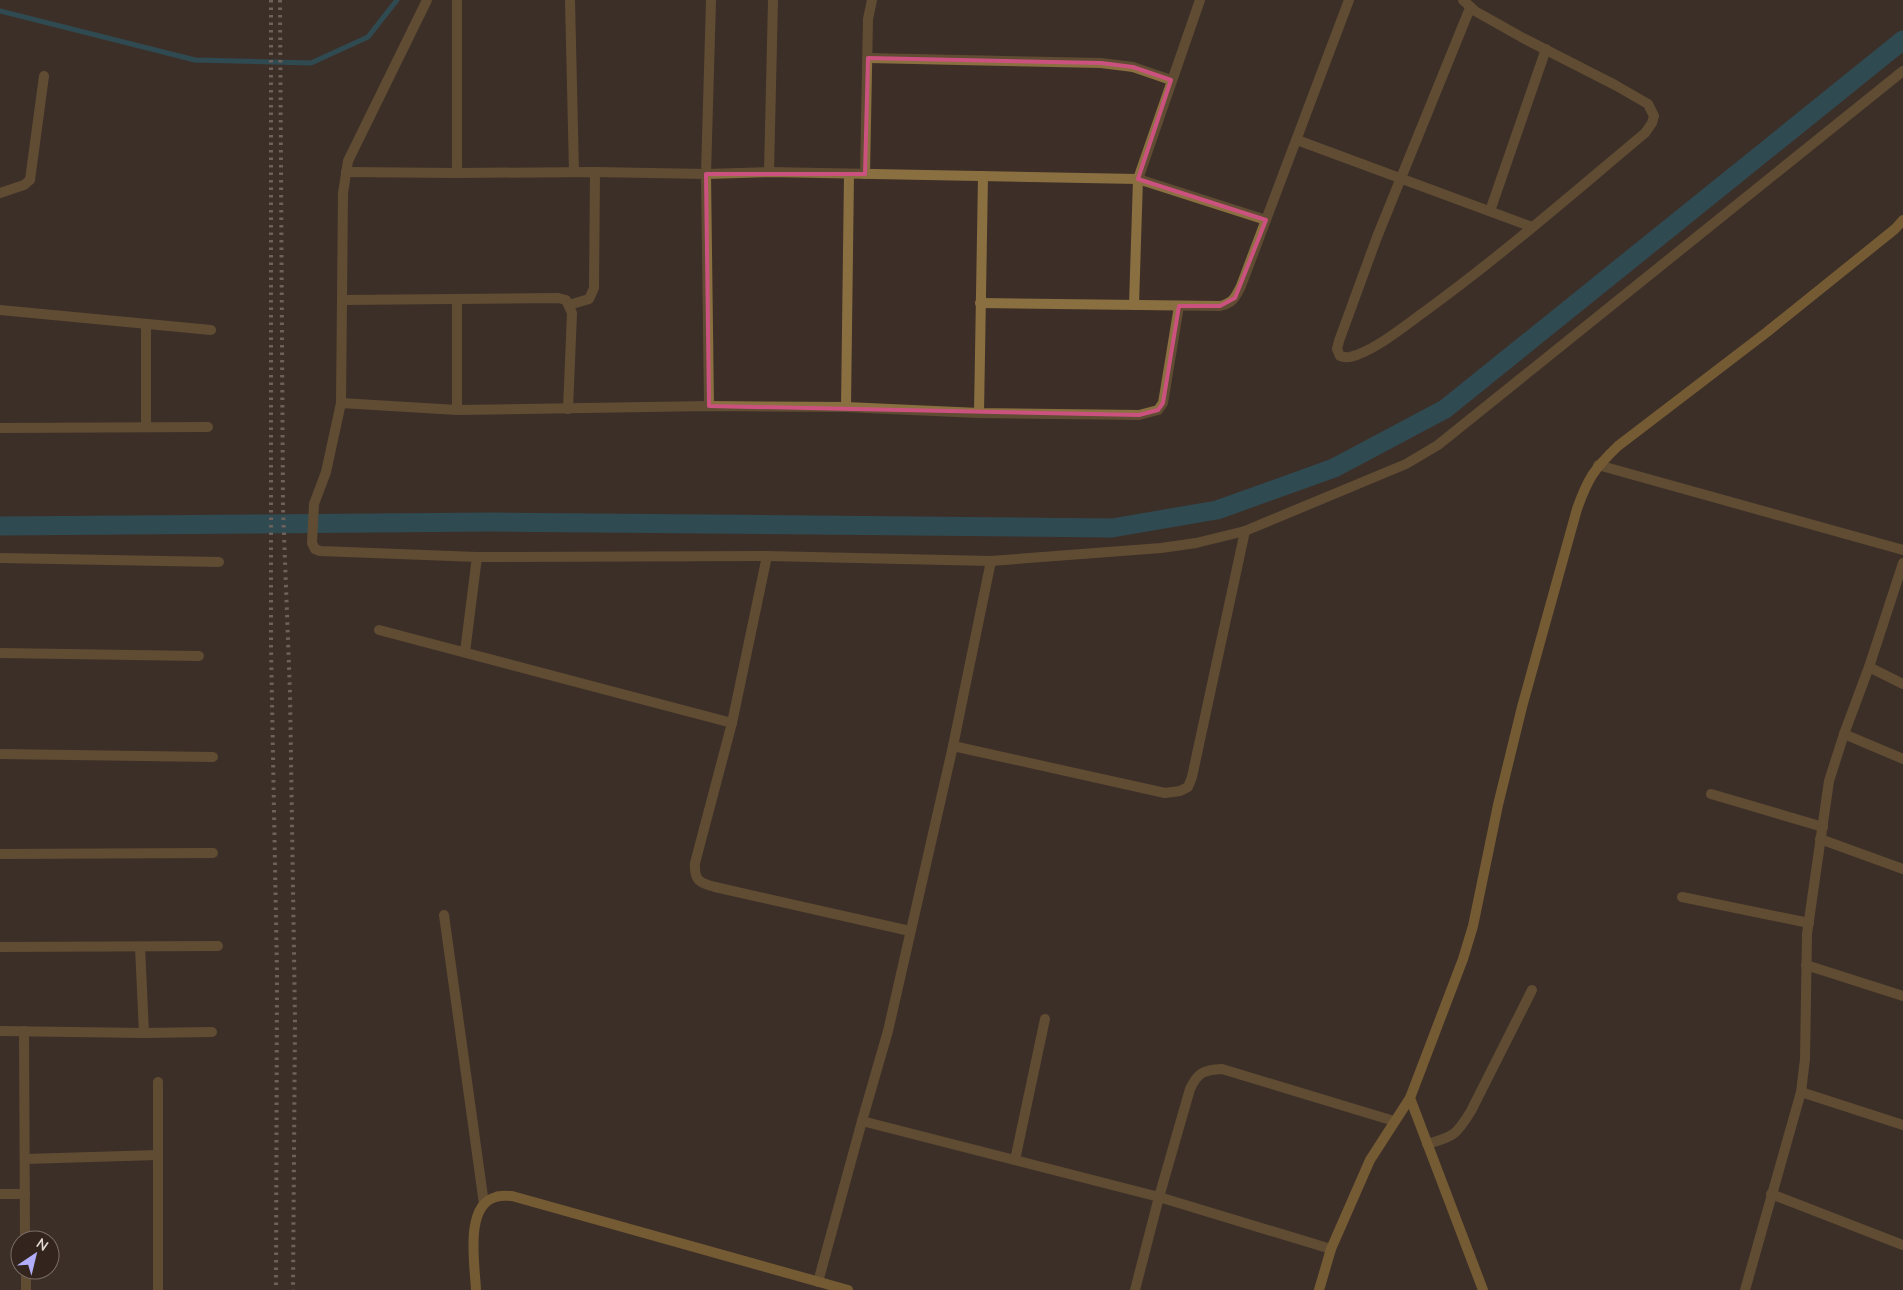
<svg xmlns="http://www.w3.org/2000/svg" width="1903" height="1290" font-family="Mulish,sans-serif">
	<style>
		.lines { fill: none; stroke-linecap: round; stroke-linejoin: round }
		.stream { stroke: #226a85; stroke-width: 5 }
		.canal { stroke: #226a85; stroke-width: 19 }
		.lane { stroke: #8a6f40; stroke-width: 10 }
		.street { stroke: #8a6f40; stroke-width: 10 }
		.secondary { stroke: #ba9040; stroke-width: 10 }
		.rail { stroke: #a99e99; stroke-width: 4; stroke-dasharray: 2.5 5; stroke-linecap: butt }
		.marked { fill: none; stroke: #cb527f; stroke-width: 4; stroke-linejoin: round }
	</style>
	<rect width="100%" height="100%" fill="#3d2f28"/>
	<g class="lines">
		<polyline class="stream" points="0,11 195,60 311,63 368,37 397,0"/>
		<polyline class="canal" points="0,526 494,522 1112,528 1217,510 1334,468 1445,409 1903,40"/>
		<g class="lane">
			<polyline points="0,193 24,185 30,180 44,76"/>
			<path d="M767,556L732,723L695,863C694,880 699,883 715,887L910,931"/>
			<polyline points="379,630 732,723"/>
			<polyline points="465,652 477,557"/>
			<polyline points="953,746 1165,793 1180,791 1188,787 1192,777 1245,531"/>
			<polyline points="444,915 484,1204"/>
			<path d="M862,1121L1159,1197L1190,1089C1198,1072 1204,1070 1222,1069L1394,1121"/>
			<path d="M1427,1144C1454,1137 1457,1134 1471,1111L1532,990"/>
			<polyline points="1015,1160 1045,1019"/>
			<polyline points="818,1282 862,1121 888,1031 953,746 991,561"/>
			<polyline points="1135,1290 1159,1197 1331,1249"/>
		</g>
		<g class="street">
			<polyline points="427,0 348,161 343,193 341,403 326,472 314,504 312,543 315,549 320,551 477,557 767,556 991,561 1161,548 1196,543 1245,531 1406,464 1438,445 1903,71"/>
			<polyline points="570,0 574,172"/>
			<path d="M1463,0L1475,11L1523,38L1615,85L1648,104L1654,116L1652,123L1645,133C1572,194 1501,256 1424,312C1406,325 1373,352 1350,357C1346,358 1343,357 1340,356L1337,349L1339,341L1377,237L1470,8"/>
			<polyline points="868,58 1101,63 1133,67 1171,80"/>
			<polyline points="1297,140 1532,227"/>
			<polyline points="346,172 457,173 595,172 706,174 769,172 1138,179 1266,220"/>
			<polyline points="769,172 773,0"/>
			<polyline points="457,173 457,0"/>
			<polyline points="865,174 868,19 872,0"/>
			<polyline points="1490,211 1546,49"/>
			<polyline points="342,300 558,298 566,300 572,313 568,409"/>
			<path d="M980,303L1220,306C1233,303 1235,298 1241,286L1349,0"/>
			<polyline points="569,305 589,299 594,288 595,172"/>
			<polyline points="1134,305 1138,179 1200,0"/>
			<polyline points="0,310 211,330"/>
			<polyline points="341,403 457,410 709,406 846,407 979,413 1139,415 1158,410 1163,403 1179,306"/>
			<polyline points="709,406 706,174 711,0"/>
			<polyline points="846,407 849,174"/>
			<polyline points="457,410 457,300"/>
			<polyline points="979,413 983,176"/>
			<polyline points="146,427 146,324"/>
			<polyline points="0,428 208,427"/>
			<polyline points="1598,465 1903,550"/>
			<polyline points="0,558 219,562"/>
			<polyline points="0,653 199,656"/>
			<polyline points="1869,667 1903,684"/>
			<polyline points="1844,734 1903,759"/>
			<polyline points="0,754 213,757"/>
			<polyline points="1711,794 1823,827"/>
			<polyline points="1820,839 1903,869"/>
			<polyline points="0,854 213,853"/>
			<polyline points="1682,897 1809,923"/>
			<polyline points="0,947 218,946"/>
			<polyline points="140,947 144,1033"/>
			<polyline points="1806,965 1903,996"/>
			<polyline points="0,1031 144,1033 212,1032"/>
			<polyline points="24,1031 25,1240"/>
			<polyline points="158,1082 158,1290"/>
			<polyline points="1801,1092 1903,1125"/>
			<polyline points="25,1159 158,1155"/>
			<polyline points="0,1194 25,1194"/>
			<polyline points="1771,1194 1903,1245"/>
			<polyline points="26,1270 26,1290"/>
			<polyline points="1745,1290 1801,1092 1805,1059 1807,934 1829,781 1844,734 1869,667 1903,563"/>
		</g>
		<g class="secondary">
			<polyline points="1410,1098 1483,1290"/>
			<path d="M476,1290C475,1265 464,1205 496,1197C501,1195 507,1196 512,1196L848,1290"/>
			<path d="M1319,1290L1331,1249L1370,1160L1410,1098L1463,959L1473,926L1498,805L1522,707L1577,509C1588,478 1594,469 1618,446L1767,332L1895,229L1903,220"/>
		</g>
		<g class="rail">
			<polyline points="271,0 271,647 277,973 276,1290"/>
			<polyline points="280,0 283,508 290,693 295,1019 293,1290"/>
		</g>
	</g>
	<path d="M0 0H1903V1290H0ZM868,58L1101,63L1133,67L1171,80L1138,179L1266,220L1235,298L1220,306H1179L1163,403L1158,410L1139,415L709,406L706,174H865Z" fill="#3d2f28" fill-opacity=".55" fill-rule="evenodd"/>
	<path class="marked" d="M868,58L1101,63L1133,67L1171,80L1138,179L1266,220L1235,298L1220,306H1179L1163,403L1158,410L1139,415L709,406L706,174H865Z"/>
	<g transform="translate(35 1255) rotate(35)"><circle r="24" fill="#33251e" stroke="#796d66"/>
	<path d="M0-4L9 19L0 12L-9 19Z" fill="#b1adfa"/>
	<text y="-8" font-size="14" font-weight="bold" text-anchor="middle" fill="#e1d8d3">N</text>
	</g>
</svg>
